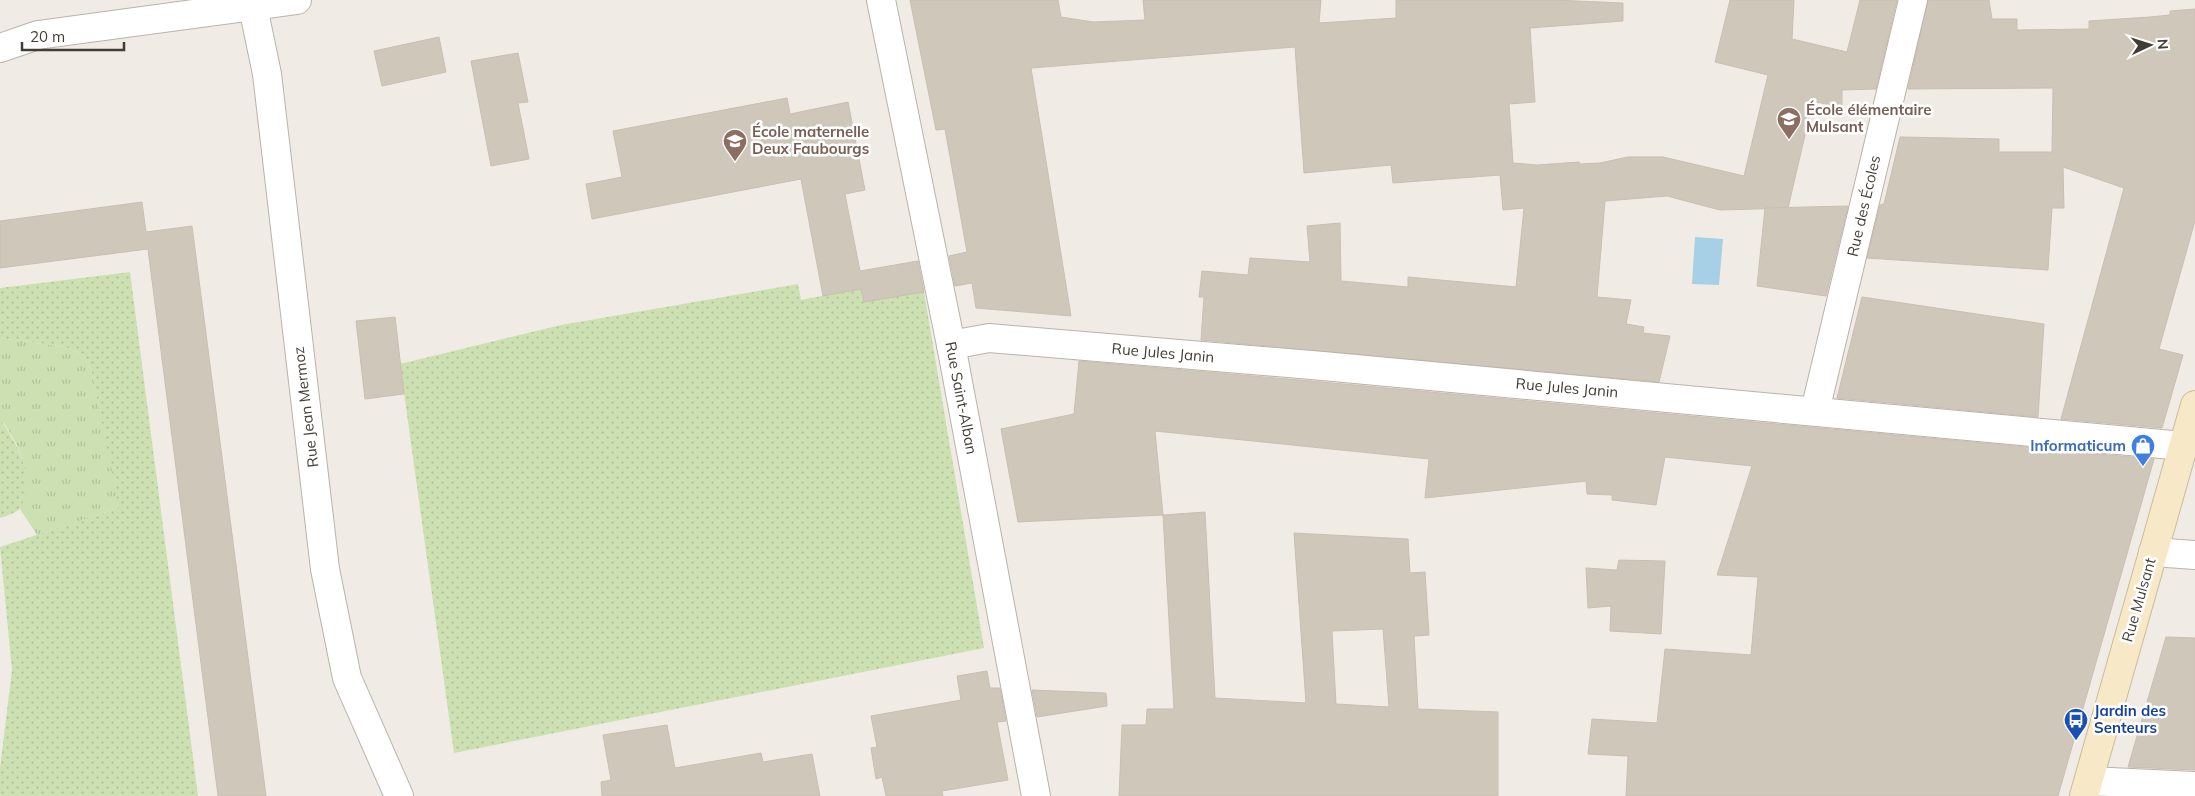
<svg xmlns="http://www.w3.org/2000/svg" width="2195" height="796" font-family="Mulish,sans-serif">
	<style>
		.grass { fill: url(#grass-dots) }
		.park { fill: url(#park-tufts) }
		.water { fill: #a7cfe6 }
		.building { fill: #d0c7bb; stroke: #cabeb0; fill-rule: evenodd }
		.lines { fill: none; stroke-linecap: round; stroke-linejoin: round }
		.minor-casing { stroke: #bab3a8; stroke-width: 30 }
		.tertiary-casing { stroke: #bab3a8; stroke-width: 30 }
		.secondary-casing { stroke: #cabb99; stroke-width: 30 }
		.minor { stroke: #fff; stroke-width: 28 }
		.tertiary { stroke: #fff; stroke-width: 28 }
		.secondary { stroke: #f7e9c7; stroke-width: 28 }
		.labels { text-anchor: middle; stroke-width: 5; stroke-linejoin: round; paint-order: stroke }
		.education-label { font-size: 15px; font-weight: bold; fill: #785e54; stroke: #fff; text-anchor: start }
		.street-label { font-size: 15px; fill: #413c35; stroke: #fff }
		.shop-label { font-size: 15px; font-weight: bold; fill: #366cbe; stroke: #fff; text-anchor: end }
		.transit-label { font-size: 15px; font-weight: bold; fill: #164399; stroke: #fff; text-anchor: start }
	</style>
	<defs>
		<pattern id="grass-dots" width="8" height="8" patternUnits="userSpaceOnUse" patternTransform="scale(1.25)"><rect width="8" height="8" fill="#cde0b2"/><path d="M2 2h.1M6 6h.1" fill="none" stroke="#b1c19a" stroke-width="1.8" stroke-linecap="round"/></pattern>
		<pattern id="park-tufts" width="24" height="20" patternUnits="userSpaceOnUse" patternTransform="scale(1.25)"><rect width="24" height="20" fill="#cde0b2"/><path d="M3 7l-1-3M5 7V3M7 7l1-3M15 17l-1-3M17 17v-4M19 17l1-3" fill="none" stroke="#b1c19a"/></pattern>
	</defs>
	<rect width="100%" height="100%" fill="#f0ece5"/>
	<g class="grass">
		<polygon points="130,272 198,796 0,796 0,768 12,670 0,547 118,508 91,370 82,354 65,347 0,338 0,288"/>
		<polygon points="860,280 864,302 924,292 984,648 454,753 400,364 561,325 798,284 801,300 853,290"/>
		<path d="M0,423H3C17,445 39,482 21,507C17,513 6,516 0,518Z"/>
	</g>
	<path class="park" d="M0,338L65,347L82,354L91,370L115,486L118,508L37,535L20,509C35,478 21,450 4,423H0Z"/>
	<polygon class="water" points="1695,237 1723,239 1719,285 1692,284"/>
	<g class="building">
		<polygon points="910,0 1058,0 1061,17 1093,22 1145,20 1143,0 1321,0 1319,23 1396,18 1396,0 1554,0 1623,3 1623,21 1530,28 1535,102 1509,104 1513,163 1537,165 1579,162 1580,164 1600,163 1628,157 1663,157 1744,176 1768,75 1715,62 1730,0 1794,0 1792,39 1847,52 1860,0 1897,0 1876,89 1842,90 1842,108 1813,101 1788,208 1720,210 1667,196 1605,201 1597,297 1631,300 1626,324 1644,327 1643,333 1670,336 1659,382 1201,340 1204,297 1199,297 1202,271 1248,275 1250,258 1310,262 1307,226 1340,223 1341,281 1408,287 1408,277 1516,287 1524,208 1503,210 1500,175 1393,183 1391,165 1304,173 1295,47 1031,68 1071,316 976,308 972,283 955,286 949,256 967,252 945,129 936,130"/>
		<polygon points="1928,0 1989,0 1992,19 2017,19 2017,30 2089,29 2089,21 2150,17 2170,15 2170,11 2195,9 2195,221 2159,349 2183,355 2162,428 2061,419 2124,188 2063,167 2064,208 2052,208 2048,270 1867,258 1880,205 1884,204 1900,137 1999,139 1999,152 2052,152 2053,88 1908,89"/>
		<polygon points="439,37 446,72 382,86 374,51"/>
		<polygon points="518,53 528,102 518,103 529,159 491,166 471,61"/>
		<polygon points="787,98 790,114 848,102 865,190 845,194 860,271 918,261 924,292 864,302 861,289 823,296 801,179 592,219 586,184 622,177 613,131"/>
		<polygon points="142,202 146,232 192,226 266,796 218,796 148,249 0,268 0,221"/>
		<polygon points="1848,206 1826,296 1757,286 1765,208"/>
		<polygon points="1862,297 2044,324 2038,417 1837,398"/>
		<polygon points="395,317 404,394 365,399 356,321"/>
		<polygon points="1079,361 1322,382 2036,448 2036,451 2052,454 2053,450 2154,459 2058,796 1626,796 1628,756 1588,754 1592,719 1657,723 1665,649 1751,655 1758,577 1717,575 1752,466 1665,457 1656,505 1612,500 1612,495 1587,494 1586,481 1425,498 1429,459 1155,431 1163,515 1018,522 1001,429 1074,414"/>
		<path d="M1205,512L1215,698L1306,703L1294,533L1408,539L1410,573L1425,572L1429,635L1414,636L1418,709L1498,712V796H1119L1122,725H1146L1147,709H1174L1163,515ZM1383,629L1389,707L1336,704L1332,631Z"/>
		<polygon points="1619,560 1665,561 1661,634 1610,631 1611,606 1588,608 1586,568 1617,570"/>
		<polygon points="2166,637 2195,638 2195,770 2128,767"/>
		<polygon points="987,671 990,688 1000,688 1006,721 997,722 1008,780 942,791 943,796 886,796 882,777 876,779 871,748 877,747 871,716 961,700 957,676"/>
		<polygon points="1032,690 1106,693 1107,706 1037,717"/>
		<polygon points="667,725 675,768 761,753 763,762 812,754 820,796 602,796 601,782 611,780 603,735"/>
	</g>
	<g class="lines">
		<defs>
			<g id="minor">
				<polyline points="253,7 267,74 325,569 347,678 399,796"/>
				<polyline points="0,48 38,35 297,0"/>
				<polyline points="951,345 989,338 1323,366 2183,446"/>
				<polyline points="1815,411 1913,0"/>
				<polyline points="2153,552 2195,555"/>
				<polyline points="2089,781 2195,786"/>
			</g>
			<polyline id="tertiary" points="881,0 951,345 1036,796"/>
			<polyline id="secondary" points="2084,796 2195,405"/>
		</defs>
		<use href="#minor" class="minor-casing"/>
		<use href="#tertiary" class="tertiary-casing"/>
		<use href="#secondary" class="secondary-casing"/>
		<use href="#minor" class="minor"/>
		<use href="#tertiary" class="tertiary"/>
		<use href="#secondary" class="secondary"/>
	</g>
	<defs>
		<symbol id="school-pin" viewBox="-11 -11 22 30"><path d="M0 17L-7.5 6A9.5 9.5 0 1 1 7.5 6Z" fill="#8d6e63" stroke="#fff"/><path d="M0-5L7-2L0 1L-7-2ZM-4 1L0 2.5L4 1V4Q0 6-4 4Z" fill="#fff"/></symbol>
		<symbol id="shop-pin" viewBox="-11 -11 22 30"><path d="M0 17L-7.5 6A9.5 9.5 0 1 1 7.5 6Z" fill="#3f7fe0" stroke="#fff"/><path d="M-5-2.5h2.3a2.7 3.5 0 0 1 5.4 0H5L5.5 6h-11ZM-1.5-2.5h3a1.5 2.3 0 0 0-3 0Z" fill="#fff"/></symbol>
		<symbol id="bus-pin" viewBox="-11 -11 22 30"><path d="M0 17L-7.5 6A9.5 9.5 0 1 1 7.5 6Z" fill="#1a4fb4" stroke="#fff"/><path d="M-5-6H5V4H4V6H2V4H-2V6H-4V4H-5ZM-3.5-4V0h7V-4ZM-3.5 1.2v1.5H-2V1.2ZM2 1.2v1.5H3.5V1.2Z" fill="#fff"/></symbol>
	</defs>
	<g fill-rule="evenodd">
		<use href="#school-pin" x="1775" y="105" width="28" height="38"/>
		<use href="#school-pin" x="721" y="127" width="28" height="38"/>
		<use href="#shop-pin" x="2129" y="432" width="28" height="38"/>
		<use href="#bus-pin" x="2062" y="706" width="28" height="38"/>
	</g>
	<g class="labels">
		<g class="education-label">
			<text x="1806" y="115">École élémentaire<tspan x="1806" dy="17">Mulsant</tspan></text>
			<text x="752" y="137">École maternelle<tspan x="752" dy="17">Deux Faubourgs</tspan></text>
		</g>
		<g class="street-label">
			<text transform="translate(1864 206) rotate(-77)" y="5">Rue des Écoles</text>
			<text transform="translate(1163 353) rotate(5)" y="5">Rue Jules Janin</text>
			<text transform="translate(1567 388) rotate(5)" y="5">Rue Jules Janin</text>
			<text transform="translate(961 398) rotate(79)" y="5">Rue Saint-Alban</text>
			<text transform="translate(306 407) rotate(-97)" y="5">Rue Jean Mermoz</text>
			<text transform="translate(2139 600) rotate(-74)" y="5">Rue Mulsant</text>
		</g>
		<g class="shop-label">
			<text x="2126" y="451">Informaticum</text>
		</g>
		<g class="transit-label">
			<text x="2094" y="716">Jardin des<tspan x="2094" dy="17">Senteurs</tspan></text>
		</g>
	</g>
	<g transform="translate(2150 45) rotate(86)" stroke="#ffffff" stroke-width="4" paint-order="stroke">
	<path d="M0-4L9 19L0 12L-9 19Z" fill="#413c35"/>
	<text y="-8" font-size="14" font-weight="bold" text-anchor="middle" fill="#413c35">N</text>
	</g>
	<path d="M22 42v8h102v-8" fill="none" stroke="#413c35" stroke-width="2.5"/>
	<text x="30" y="42" font-size="15" fill="#413c35" stroke="#ffffff" stroke-width="4" paint-order="stroke">20 m</text>
</svg>
